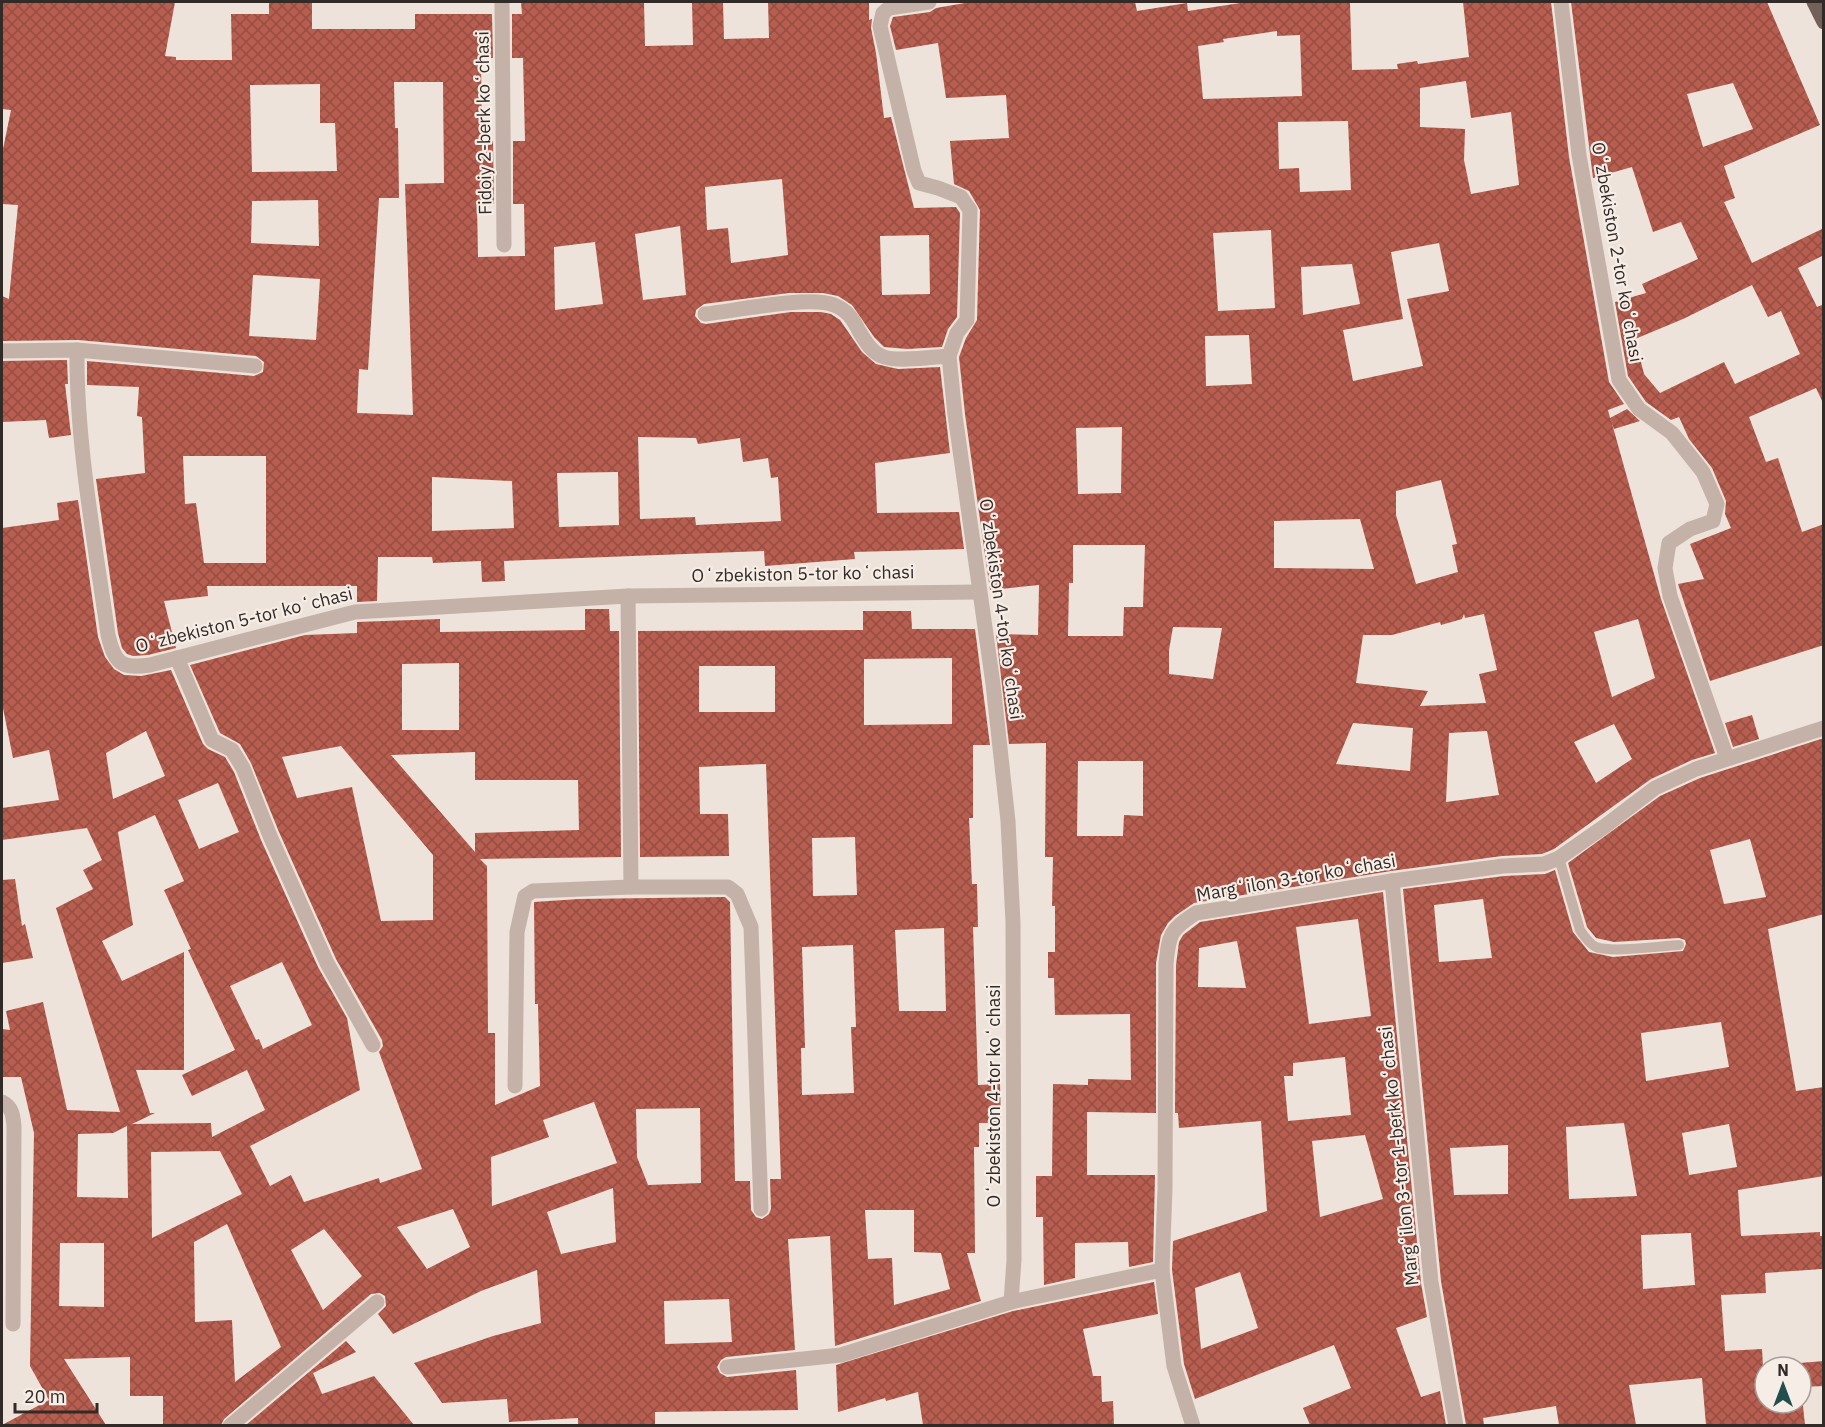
<svg xmlns="http://www.w3.org/2000/svg" width="1825" height="1427" font-family="'IBM Plex Sans',sans-serif">
	<style>
		.building { fill: url(#building-cross-hatch); fill-rule: evenodd }
		.lines { fill: none; stroke-linecap: round; stroke-linejoin: round }
		.lane { stroke: #c4b2a8; stroke-width: 10 }
		.street { stroke: #c4b2a8; stroke-width: 15 }
		.primary { stroke: #72605a; stroke-width: 15 }
		.labels { text-anchor: middle; stroke-width: 4.5; stroke-linejoin: round; paint-order: stroke }
		.street-label { font-size: 18px; fill: #322a27; stroke: #f6ede6 }
	</style>
	<defs>
		<pattern id="building-cross-hatch" width="8" height="8" patternUnits="userSpaceOnUse" patternTransform="scale(1.5)"><rect width="8" height="8" fill="#b75e50"/><path d="M0 0l8 8M0 8l8-8" fill="none" stroke="#954e42"/></pattern>
	</defs>
	<rect width="100%" height="100%" fill="#eee3da"/>
	<g class="building">
		<path d="M2,2H175L165,56L176,57V60H232L231,14H269V2H312V29H415V14H492L493,58H481L482,141H493L494,204H477L478,257L525,256L524,204H513V141H525L523,58H512V14H522L521,2H644L645,46L693,45L692,2H723L724,39L769,38L768,2H869V20L872,19L871,28L876,53L884,118L891,117L914,208L956,207L960,213L957,317L948,329L942,347L907,349L884,347L874,337L852,305L838,296L823,293H789L704,304L696,310L695,316L701,323L706,324L791,312H821L831,314L840,320L862,352L876,364L898,369L940,367L950,453L875,463L877,513L959,512L964,549L854,552L855,559L765,566L764,551L504,561L505,581L482,582L481,561L433,563L432,557H378L377,601L357,602V586H207L208,596L164,601L176,648L148,655L133,656L127,654L122,648L118,633L96,479L145,473L142,417L137,416L139,387L87,385V361L254,376L263,372L264,362L256,356L78,340L2,341V296L9,299L18,205L2,204V154L11,110L2,109ZM394,82H443L444,183L405,184L413,415L357,413L359,369L368,370L379,198H399L398,128H395ZM320,84V123H335L337,171L252,172L250,85ZM782,179L788,255L731,263L728,228L707,230L705,187ZM318,200L319,246L251,243L252,201ZM680,226L686,295L643,300L635,234ZM929,235L930,294L882,295L880,236ZM595,242L603,304L555,310L554,247ZM253,275L320,279L316,340L249,336ZM638,437L696,438L698,444L740,438L743,462L768,458L771,478L778,477L781,521L696,525L695,517L640,519ZM183,456H266V563H204L196,503L185,504ZM618,472L619,525L559,527L557,473ZM432,477L512,481L514,528L432,531Z"/>
		<path d="M971,2H1135L1137,11L1187,3L1188,11L1247,2H1350L1352,70L1398,69L1397,64L1417,61L1418,64L1469,57L1463,2H1551L1569,157L1609,382L1624,404L1608,410L1610,418L1627,409L1640,421L1614,429L1611,420L1661,599L1715,753L1692,760L1651,779L1554,849L1542,854L1502,856L1391,871L1194,903L1175,916L1168,923L1161,935L1156,963V1113L1087,1112V1175H1155L1153,1262L1129,1267L1128,1242L1075,1243V1278L1044,1285L1043,1217H1036V1176H1052L1053,1084L1088,1085V1079L1131,1080L1130,1014L1055,1015L1054,978H1048V952H1055V906H1052L1053,857H1045L1046,743L1009,744L996,634L1038,635L1039,585L990,590L965,414L959,357L966,338L977,320L980,210L969,191L954,184L950,141L1009,138L1006,95L946,98L938,43L896,50L890,26L893,17L930,12L936,8ZM1277,31V36L1300,35L1302,96L1203,99L1198,46L1224,42L1223,39ZM1466,81L1471,118L1511,112L1519,185L1471,194L1464,160L1465,129L1420,127V88ZM1348,121L1351,190L1300,192L1299,168L1279,169L1278,122ZM1271,230L1275,308L1218,311L1213,233ZM1439,243L1449,291L1407,299L1423,366L1353,381L1343,330L1403,319L1391,252ZM1352,264L1360,304L1303,315L1301,267ZM1249,335L1252,384L1206,386L1205,336ZM1122,427L1121,493L1078,494L1076,428ZM1441,480L1457,544L1452,545L1458,572L1416,584L1396,515V491ZM1360,519L1374,569L1274,568V521ZM1073,545H1145L1143,607H1124L1123,636H1068L1069,583H1073ZM1464,614L1465,618L1484,614L1497,670L1479,674L1486,703L1420,706L1428,691L1356,683L1363,635H1392L1440,622L1441,625L1462,619ZM1638,619L1655,678L1612,697L1594,632ZM1173,627L1222,628L1213,679L1169,674V650ZM1353,723L1413,728L1410,771L1336,764ZM1614,724L1632,759L1596,783L1574,742ZM1487,731L1499,795L1446,802L1449,733ZM1078,761H1143V816L1124,815L1123,836H1077Z"/>
		<path d="M1571,2H1767L1820,125L1724,166L1735,198L1724,202L1752,263L1824,228V255L1798,268L1817,307L1824,304V405L1816,388L1749,417L1766,462L1778,458L1802,532L1824,524V645L1710,681L1678,584L1704,579L1690,544L1731,528L1725,514L1726,501L1712,468L1689,439L1679,417L1671,420L1646,402L1628,376L1615,302L1646,293L1642,284L1698,259L1681,222L1653,232L1632,167L1593,178ZM1733,83L1753,129L1703,147L1687,94ZM1752,285L1768,317L1781,311L1800,354L1735,384L1724,362L1660,393L1644,374L1635,339L1683,319Z"/>
		<polygon points="67,360 68,384 65,384 71,435 49,438 46,420 2,422 2,361"/>
		<path d="M78,500L98,637L105,657L114,669L124,675L141,676L171,670L203,744L208,749L225,757L234,772L261,840L318,967L347,1018L360,1090L250,1146L270,1186L291,1175L304,1202L379,1178L380,1183L422,1169L379,1052L383,1046L382,1040L336,959L279,832L251,763L240,744L220,733L190,665L305,635L357,633V622L440,619V632L585,630V609H609L610,631H619L621,857L480,859L487,866L488,1033H495V1105L540,1086L538,1004H535L534,902L579,899L725,897L730,902L735,1181H750L751,1210L756,1217L762,1219L769,1214L771,1209L770,1179H781L766,764L699,767L700,814H728L729,856L640,857L638,631L863,630V611H911L912,629H975L990,745H973V818H969L972,884H977L978,927H973L978,1085L1000,1084L1001,1123H979V1147H974L975,1253H967L981,1301L835,1346L830,1236L788,1239L795,1350L726,1357L721,1360L717,1367L720,1373L727,1377L796,1370L798,1410L655,1412V1425H578V1418L509,1422L507,1399L442,1403L414,1363L493,1336L541,1323L537,1270L481,1291L393,1334L378,1314L386,1306L385,1296L380,1293L371,1294L224,1419L221,1425H163V1396H130V1357L64,1359L106,1425H2L49,1400L30,1366L34,1133L21,1077H2V1029L10,1030L6,1011L43,1002L67,1110L120,1112L56,908L93,889L83,870L102,860L87,828L2,840V808L59,800L49,750L13,758L2,703V528L59,520L57,503ZM952,658V724L864,725V659ZM459,663V730H402V664ZM699,666H775V712H699ZM146,731L165,776L113,799L106,753ZM341,746L433,855V920L381,921L352,787L297,798L282,757ZM475,752V780H578L579,830L475,833V852L391,755ZM218,783L239,832L199,849L178,800ZM155,815L184,881L164,890L191,949L188,950L235,1050L182,1075L192,1096L247,1070L265,1110L212,1137L211,1123L132,1124L155,1113H150L136,1070H184V952L122,981L102,941L133,925L118,832ZM855,837L857,895L813,896L812,838ZM944,928L946,1011H899L895,930ZM853,945L856,1027H851L854,1093L802,1095L801,1048H805L802,947ZM282,962L312,1025L263,1049L259,1039L256,1040L230,986ZM594,1102L617,1163L492,1206L491,1157L549,1137L543,1120ZM700,1108L701,1183L648,1185L637,1157L636,1109ZM127,1126L128,1198L77,1197L78,1134L113,1133ZM220,1151L242,1194L152,1238L151,1152ZM613,1188L616,1242L561,1254L547,1212ZM453,1209L470,1247L427,1269L397,1227ZM865,1210H914V1252L941,1253L950,1289L894,1305L892,1258L868,1259ZM227,1224L281,1347L235,1382L232,1320L195,1322L194,1242ZM324,1229L362,1276L323,1310L291,1250ZM60,1243H104V1307L59,1306ZM729,1299L732,1342L665,1344L664,1301Z"/>
		<polygon points="1752,715 1759,739 1733,747 1725,723"/>
		<path d="M1824,738V914L1768,929L1796,1091L1824,1087V1176L1738,1190L1741,1236L1820,1232V1236H1824V1267L1822,1269L1765,1273L1766,1293L1721,1295L1725,1351L1762,1349L1763,1366L1824,1361V1386L1801,1387L1805,1425H1706L1702,1378L1629,1385L1636,1425H1559L1556,1406L1483,1418L1484,1425H1466L1441,1281L1403,889L1504,876L1545,874L1555,870L1573,932L1589,952L1613,957L1683,951L1686,944L1685,940L1679,938L1614,942L1596,938L1587,927L1568,863L1660,796L1700,778ZM1750,839L1766,897L1724,904L1710,850ZM1483,899L1492,958L1439,962L1434,905ZM1721,1022L1729,1067L1646,1081L1641,1033ZM1624,1123L1637,1196L1569,1199L1566,1127ZM1729,1124L1737,1167L1689,1175L1682,1133ZM1508,1145V1194L1454,1195L1450,1148ZM1691,1233L1695,1285L1643,1289L1641,1235ZM1765,1367H1801V1403H1765Z"/>
		<polygon points="15,879 22,926 25,924 33,958 2,963 2,880"/>
		<path d="M1383,892L1421,1283L1427,1317L1396,1328L1421,1397L1440,1391L1446,1425H1310L1303,1408L1351,1388L1334,1345L1195,1399L1184,1364L1172,1270L1173,1241L1267,1211L1261,1121L1179,1128L1178,1113H1175L1176,965L1179,942L1183,935L1200,922ZM1358,919L1371,1016L1309,1024L1296,927ZM1237,941L1246,988L1198,987L1199,948ZM1345,1057L1351,1115L1288,1121L1284,1076H1293V1063ZM1365,1135L1383,1199L1320,1217L1312,1141ZM1240,1272L1258,1328L1201,1349L1195,1288Z"/>
		<polygon points="1154,1282 1158,1314 1083,1329 1093,1376 1101,1376 1102,1402 1113,1401 1114,1425 923,1425 918,1392 886,1401 885,1398 838,1412 836,1365 1013,1311"/>
		<polygon points="346,1341 356,1352 313,1373 322,1394 374,1376 414,1425 246,1425"/>
	</g>
	<g class="lines">
		<path class="lane" d="M1559,858L1580,930C1584,936 1589,944 1596,947C1613,953 1659,946 1679,945"/>
		<g class="street">
			<polyline points="502,2 504,245"/>
			<polyline points="929,2 889,8 883,13 880,26 914,171 919,183 938,188 961,197 970,210 967,320 957,333 949,356 955,415 993,684 1008,821 1013,923 1014,1260 1011,1302"/>
			<polyline points="1561,2 1579,155 1619,380 1639,409 1672,433 1703,472 1717,504 1713,521 1690,529 1669,543 1665,568 1670,596 1727,758"/>
			<path d="M705,314C734,311 810,295 834,305C847,310 853,319 859,331C865,341 872,353 884,357C899,362 933,357 949,356"/>
			<polyline points="77,350 255,366"/>
			<path d="M2,351L77,350C76,443 95,543 108,635C115,664 121,669 150,665L355,612L628,596L979,592"/>
			<polyline points="628,596 631,887"/>
			<polyline points="177,658 212,740 232,750 243,768 270,836 327,963 373,1045"/>
			<polyline points="1392,881 1431,1282 1456,1426"/>
			<polyline points="515,1086 517,932 525,896 533,891 631,887 728,887 737,894 751,927 761,1209"/>
			<path d="M2,1102C12,1107 13,1115 14,1126L13,1324"/>
			<polyline points="727,1367 841,1355 1011,1302 1162,1270"/>
			<polyline points="230,1426 377,1302"/>
			<path d="M1193,1426L1174,1366L1162,1270L1165,1189L1166,964C1169,934 1170,930 1196,913L1392,881L1503,866L1544,864L1559,858L1605,826L1655,788L1696,769L1824,728"/>
		</g>
		<polyline class="primary" points="1814,2 1824,22"/>
	</g>
	<g class="labels">
		<g class="street-label">
			<text transform="translate(484 123) rotate(-91)" y="6">Fidoiy 2-berk koʻchasi</text>
			<text transform="translate(1617 252) rotate(80)" y="6">Oʻzbekiston 2-tor koʻchasi</text>
			<text transform="translate(803 574) rotate(-1)" y="6">Oʻzbekiston 5-tor koʻchasi</text>
			<text transform="translate(1001 609) rotate(82)" y="6">Oʻzbekiston 4-tor koʻchasi</text>
			<text transform="translate(244 620) rotate(-14)" y="6">Oʻzbekiston 5-tor koʻchasi</text>
			<text transform="translate(1296 878) rotate(-10)" y="6">Margʻilon 3-tor koʻchasi</text>
			<text transform="translate(994 1096) rotate(-90)" y="6">Oʻzbekiston 4-tor koʻchasi</text>
			<text transform="translate(1399 1156) rotate(-96)" y="6">Margʻilon 3-tor 1-berk koʻchasi</text>
		</g>
	</g>
	<rect width="1825" height="1427" fill="none" stroke="#322a27" stroke-width="6"/>
	<g transform="translate(1783 1385)"><circle r="28" fill="#f6ede6" stroke="#a89f9a" stroke-width="1.5"/>
	<path d="M0-4.5L10 22L0 15L-10 22Z" fill="#224e4d"/>
	<text y="-9" font-size="16" font-weight="bold" text-anchor="middle" fill="#322a27">N</text>
	</g>
	<path d="M15 1403v9h82v-9" fill="none" stroke="#322a27" stroke-width="3"/>
	<text x="24" y="1403" font-size="18" fill="#322a27" stroke="#f6ede6" stroke-width="4.5" paint-order="stroke">20 m</text>
</svg>
